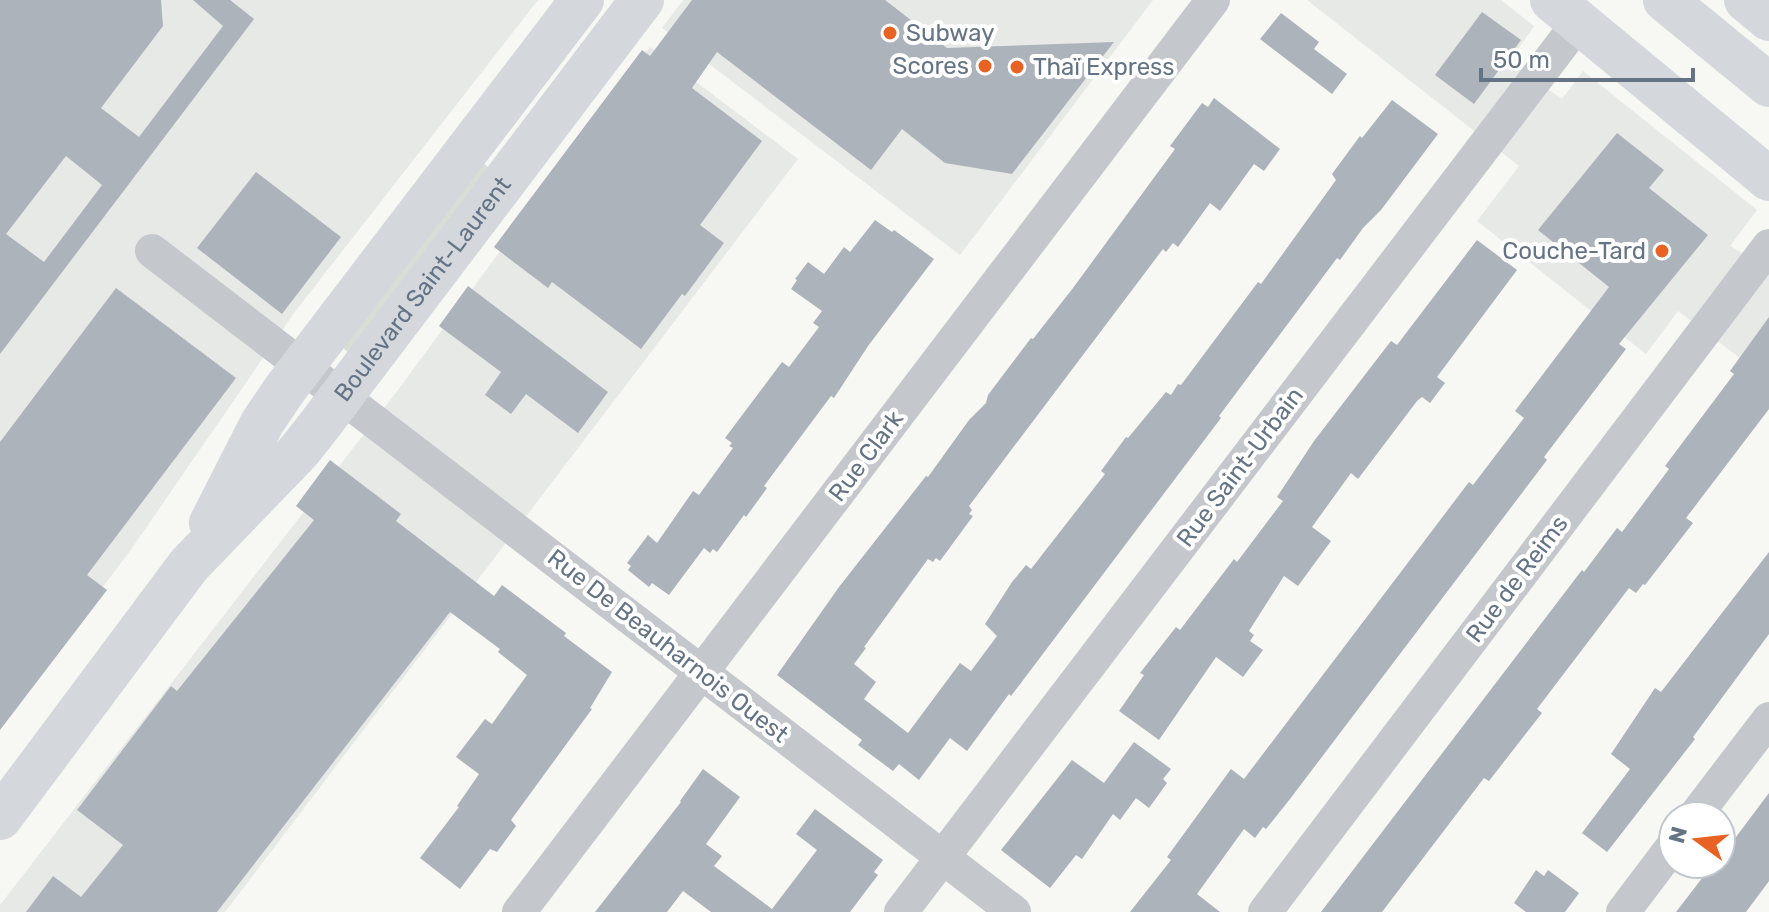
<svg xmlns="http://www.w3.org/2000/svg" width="1769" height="912" font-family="Rubik,sans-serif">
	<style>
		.built { fill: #e7e9e7 }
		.green { fill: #d7ded4 }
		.building { fill: #acb3ba; fill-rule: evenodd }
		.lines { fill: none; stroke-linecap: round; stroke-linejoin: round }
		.minor { stroke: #c4c7cb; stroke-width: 34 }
		.secondary { stroke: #d4d8dd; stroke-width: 44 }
		.motorway { stroke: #d4d8dd; stroke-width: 44 }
		.poi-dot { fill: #e86223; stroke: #fff; stroke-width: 3 }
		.labels { text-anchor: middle; stroke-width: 8; stroke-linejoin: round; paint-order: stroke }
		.poi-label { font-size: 24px; fill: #657485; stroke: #fff; text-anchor: start }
		.street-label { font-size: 24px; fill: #657485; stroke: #fff }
	</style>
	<rect width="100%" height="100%" fill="#f7f7f3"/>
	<g class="built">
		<polygon points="0,0 538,0 294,313 130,551 0,723"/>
		<polygon points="683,0 1153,0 960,255 662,28"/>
		<polygon points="1307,0 1501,0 1534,26 1509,62 1562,99 1583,71 1757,210 1730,246 1769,268 1769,380 1678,311 1646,354 1477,221 1519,166"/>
		<polygon points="650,47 798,159 225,912 0,912 0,905 398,390"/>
	</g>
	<polygon class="green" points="483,163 488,167 348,352 343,348"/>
	<g class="building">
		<path d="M0,0H161L163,26L101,108L139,137L223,26L193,0H230L254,19L0,354ZM66,156L102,185L44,262L6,234Z"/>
		<polygon points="692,0 885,0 947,48 1114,42 1012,174 945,163 902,129 871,170 717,52 692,88 762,141 700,225 724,243 685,296 682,294 641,349 552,282 548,288 494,247 642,50 650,56"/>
		<polygon points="1482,12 1521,40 1474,104 1435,75"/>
		<polygon points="1281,13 1319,42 1314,49 1347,74 1332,94 1260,39"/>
		<polygon points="1214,98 1280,149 1264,171 1254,164 1220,211 1210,203 1178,247 1173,243 1166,252 1163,249 969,506 972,510 969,514 973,516 940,561 936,558 933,562 928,559 864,647 866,648 854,664 876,682 864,699 908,733 960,663 971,671 997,636 985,624 1012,582 1026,565 1031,569 1105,474 1101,471 1126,437 1128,438 1166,392 1171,395 1178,384 1181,385 1258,282 1261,284 1336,180 1332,174 1360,136 1362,138 1392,100 1438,134 1381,210 1363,228 1340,260 1337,258 1219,416 1221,418 1011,696 1009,694 967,751 950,738 919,780 899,764 893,771 858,745 862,740 777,675 839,587 926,476 928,477 969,420 986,403 988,395 1031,338 1033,339 1073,288 1175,149 1170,146 1202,103 1208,107"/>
		<polygon points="1617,133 1664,170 1649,188 1708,235 1619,344 1626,349 1544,457 1547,460 1290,799 1266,829 1263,827 1255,838 1244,829 1197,894 1220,912 1130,912 1171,860 1167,857 1231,769 1244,779 1469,482 1473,485 1524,418 1515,411 1609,287 1538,230"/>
		<polygon points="256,172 341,237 282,314 197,248"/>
		<polygon points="875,220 892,232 894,230 934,259 868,346 834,398 831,396 764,486 767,488 746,517 744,515 717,552 713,549 710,553 704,548 669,595 652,583 649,587 628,570 631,566 627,563 648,535 657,543 693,491 699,495 733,448 729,446 732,443 725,438 782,362 789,367 819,327 813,323 822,311 791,289 797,280 795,279 808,262 824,274 844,247 850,252"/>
		<polygon points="1477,240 1517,270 1437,377 1445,383 1430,403 1422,397 1417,401 1358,479 1351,473 1312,527 1331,541 1298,586 1284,576 1249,631 1254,635 1250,641 1263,650 1243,677 1216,657 1159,740 1119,711 1144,675 1140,673 1176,627 1180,630 1234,559 1237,562 1283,501 1277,497 1314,441 1391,341 1397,345"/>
		<polygon points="468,286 608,392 578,433 526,394 511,414 485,395 501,372 439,326"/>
		<polygon points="116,288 236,378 87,575 107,590 0,730 0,442"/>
		<polygon points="1769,317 1769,409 1686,518 1693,523 1645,585 1643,584 1636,593 1629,588 1537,709 1542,713 1524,736 1489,781 1484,778 1382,912 1321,912 1582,570 1584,572 1617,528 1622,532 1669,469 1665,466 1734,374 1730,371"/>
		<polygon points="330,460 401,514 396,521 494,596 502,585 566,633 564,636 612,672 590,708 592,709 511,820 516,826 497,852 490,849 460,889 420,858 459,807 457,806 479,774 456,757 485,719 492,724 527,675 498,652 500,649 450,612 217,912 26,912 53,876 81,897 123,845 77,810 171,686 177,691 314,520 296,506"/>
		<polygon points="1769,552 1769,634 1693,737 1695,739 1607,852 1582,833 1630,769 1611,754 1655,688 1661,692"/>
		<polygon points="1134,742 1171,769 1163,779 1167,783 1149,808 1136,798 1120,820 1113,814 1082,859 1076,855 1050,888 1001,850 1072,760 1104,783"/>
		<polygon points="703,769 740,797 706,844 722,856 714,866 772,909 817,850 796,834 815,809 883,860 874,872 878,875 850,912 711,912 683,891 667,912 595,912 681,802 680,801"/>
		<polygon points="1769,793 1769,881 1746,912 1676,912 1713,864 1721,864 1721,857"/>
		<polygon points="1536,870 1544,876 1548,870 1579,893 1565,912 1526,912 1514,903"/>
	</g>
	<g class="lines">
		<g class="minor">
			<polyline points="152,251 1014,912"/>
			<polyline points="1695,816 1769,719"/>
			<polyline points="519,912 1213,0"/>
			<polyline points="901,912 1579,22"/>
			<polyline points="1265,912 1769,246"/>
			<polyline points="1623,912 1673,846"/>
		</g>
		<g class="secondary">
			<polyline points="1552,0 1769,179"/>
			<polyline points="211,523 262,423 285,389 582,0"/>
			<path id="s1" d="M0,818L189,565L299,451L318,427L642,0"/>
		</g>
		<g class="motorway">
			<polyline points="1665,0 1769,85"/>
			<polyline points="1746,0 1769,19"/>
		</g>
	</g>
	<g class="poi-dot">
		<circle cx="890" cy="33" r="8"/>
		<circle cx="985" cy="66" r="8"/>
		<circle cx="1017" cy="67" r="8"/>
		<circle cx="1662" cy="251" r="8"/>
	</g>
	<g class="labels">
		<g class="poi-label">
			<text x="906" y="41">Subway</text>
			<text x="969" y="74" text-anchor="end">Scores</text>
			<text x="1033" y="75">Thaï Express</text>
			<text x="1646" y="259" text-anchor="end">Couche-Tard</text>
		</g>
		<g class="street-label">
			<text dy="8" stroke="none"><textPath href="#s1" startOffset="678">Boulevard Saint-Laurent</textPath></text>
			<text transform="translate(866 456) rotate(-53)" y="8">Rue Clark</text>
			<text transform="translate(1240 467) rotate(-53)" y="8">Rue Saint-Urbain</text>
			<text transform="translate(1517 579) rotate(-53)" y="8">Rue de Reims</text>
			<text transform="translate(668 646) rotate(38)" y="8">Rue De Beauharnois Ouest</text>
		</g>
	</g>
	<g transform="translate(1697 840) rotate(285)"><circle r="38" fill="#ffffff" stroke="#c1c7ce" stroke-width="2"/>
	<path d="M0-6L14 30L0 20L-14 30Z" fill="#e86223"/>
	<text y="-12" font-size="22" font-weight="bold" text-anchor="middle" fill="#657485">N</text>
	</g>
	<path d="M1481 68v12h212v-12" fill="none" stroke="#657485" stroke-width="4"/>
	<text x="1493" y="68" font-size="24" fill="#657485" stroke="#ffffff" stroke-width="6" paint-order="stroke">50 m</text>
</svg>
